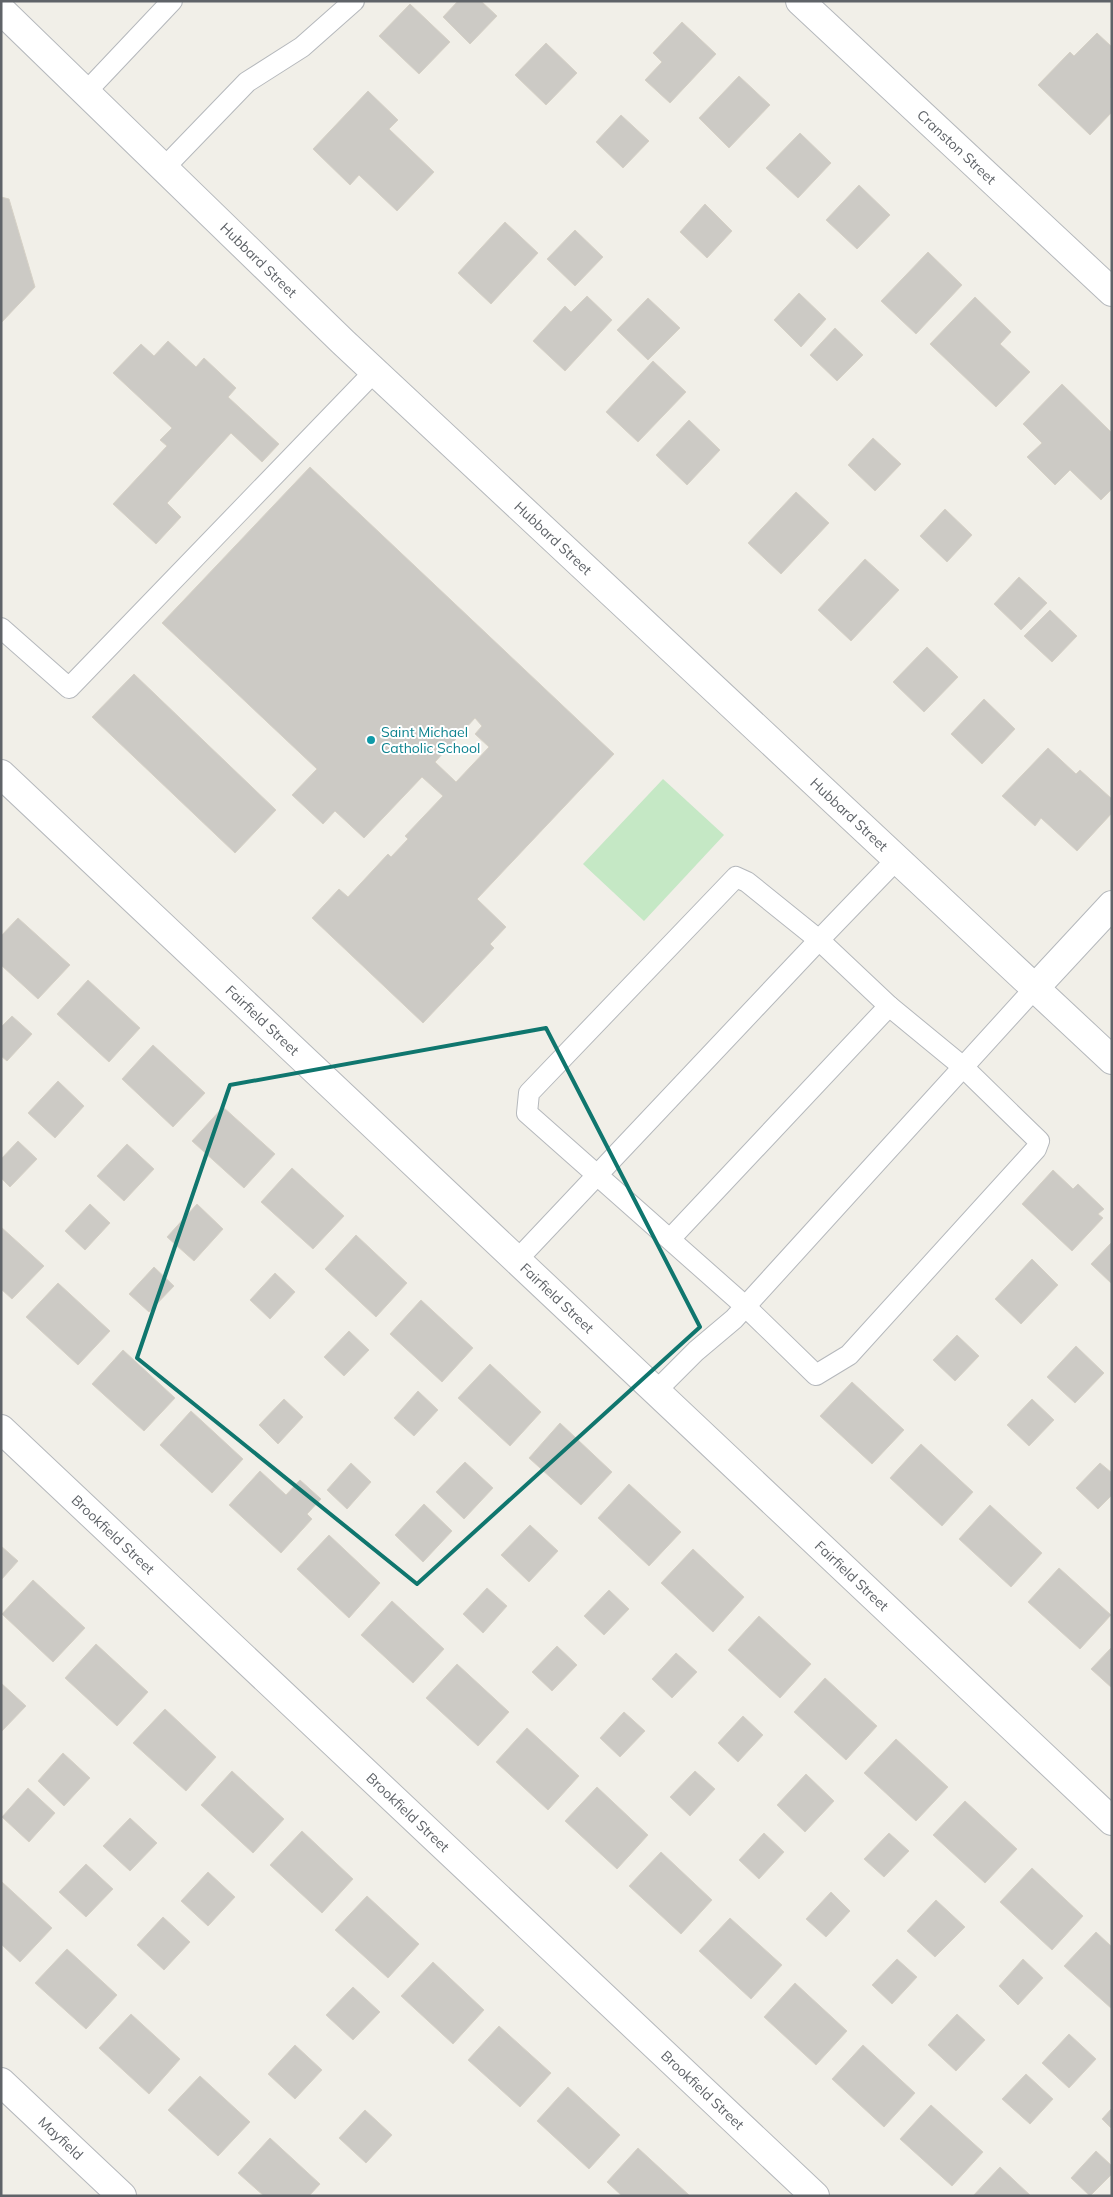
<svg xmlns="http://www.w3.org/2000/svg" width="1113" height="2197" font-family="Mulish,sans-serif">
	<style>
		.green { fill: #c5e8c5 }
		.building { fill: #cccac5; stroke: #d6d1c6; fill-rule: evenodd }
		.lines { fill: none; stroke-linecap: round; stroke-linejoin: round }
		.service-casing { stroke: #b5b8bc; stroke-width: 22 }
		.minor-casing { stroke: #b5b8bc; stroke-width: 30 }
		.service { stroke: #fff; stroke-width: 20 }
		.minor { stroke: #fff; stroke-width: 28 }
		.marked { fill: none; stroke: #0f766e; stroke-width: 4; stroke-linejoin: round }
		.culture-dot { fill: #0f9aa8; stroke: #fff; stroke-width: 2 }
		.labels { text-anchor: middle; stroke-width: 4; stroke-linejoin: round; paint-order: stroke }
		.street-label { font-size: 14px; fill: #5f6368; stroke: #fff }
		.culture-label { font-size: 14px; fill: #0d838f; stroke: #fff; text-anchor: start }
	</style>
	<rect width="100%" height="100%" fill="#f1efe8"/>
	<polygon class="green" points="663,779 724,835 644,921 583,864"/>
	<g class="building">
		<polygon points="458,1 481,1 497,16 470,44 443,17"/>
		<polygon points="410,4 450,42 419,74 379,36"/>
		<polygon points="682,22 716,54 670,103 645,80 662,62 653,53"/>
		<polygon points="1097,33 1112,47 1112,87 1110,89 1112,91 1112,112 1090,135 1038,85 1070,52 1074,56"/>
		<polygon points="546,43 577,73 546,105 515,75"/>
		<polygon points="739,76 770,105 729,148 699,118"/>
		<polygon points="368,91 398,120 389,129 434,172 397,211 359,175 350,185 313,149"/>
		<polygon points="621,115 649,141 623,168 596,142"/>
		<polygon points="800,133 831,163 798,198 766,168"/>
		<polygon points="859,185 890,215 857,249 826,220"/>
		<polygon points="1,197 9,199 35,287 1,323"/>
		<polygon points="705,204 732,231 707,258 680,232"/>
		<polygon points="505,222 538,253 491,304 458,273"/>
		<polygon points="575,230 603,257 575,286 547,259"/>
		<polygon points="928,252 962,285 916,334 881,301"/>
		<polygon points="799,293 826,319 801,347 774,320"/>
		<polygon points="587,296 612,320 565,371 533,341 565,306 571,312"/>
		<polygon points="975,297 1011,332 1000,344 1030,372 996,407 930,344"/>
		<polygon points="648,298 680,328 648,360 617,330"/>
		<polygon points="835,328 863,355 837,381 810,355"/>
		<polygon points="168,341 196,367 204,358 236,388 228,397 279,444 262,462 231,433 167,503 181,517 156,544 113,504 167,446 160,440 172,428 113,373 141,344 154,356"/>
		<polygon points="653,361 686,392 638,442 606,412"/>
		<polygon points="1062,384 1112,433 1112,489 1101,500 1070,470 1055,485 1027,457 1042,443 1023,424"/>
		<polygon points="689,420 720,450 687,485 656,455"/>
		<polygon points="873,438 901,464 875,491 848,465"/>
		<path d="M310,467L614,754L477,899L506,927L490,944L494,948L423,1023L312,918L339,889L348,897L388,854L391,857L408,839L405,836L443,796L422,777L364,838L335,811L323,824L292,795L317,769L162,623ZM475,718L482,726L475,734L489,747L456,782L435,762Z"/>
		<polygon points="796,492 829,523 781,574 748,543"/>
		<polygon points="945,509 972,535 947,562 920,536"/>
		<polygon points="865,559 899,590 851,641 818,610"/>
		<polygon points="1019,577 1047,603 1021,630 994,604"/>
		<polygon points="1050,610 1077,636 1052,662 1024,636"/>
		<polygon points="927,647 958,677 924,712 893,682"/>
		<polygon points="134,674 276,810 235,853 92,717"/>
		<polygon points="984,699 1015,729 982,764 951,734"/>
		<polygon points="1048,748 1076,774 1080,770 1112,799 1112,813 1077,851 1041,818 1035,826 1002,796"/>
		<polygon points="18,918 70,965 38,999 1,965 1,936"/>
		<polygon points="88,980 140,1028 109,1062 57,1014"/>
		<polygon points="12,1016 32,1034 7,1061 1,1056 1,1027"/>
		<polygon points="153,1045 205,1093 173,1127 122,1079"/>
		<polygon points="58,1081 84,1106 55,1138 28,1113"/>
		<polygon points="223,1107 275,1154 244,1188 192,1141"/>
		<polygon points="18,1141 37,1159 10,1187 1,1178 1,1159"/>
		<polygon points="127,1144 154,1169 124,1201 97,1176"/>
		<polygon points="292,1168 344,1216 313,1249 261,1202"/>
		<polygon points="1053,1170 1073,1189 1078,1184 1104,1209 1098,1214 1103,1218 1072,1251 1022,1204"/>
		<polygon points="90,1204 110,1223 85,1250 65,1231"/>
		<polygon points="197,1204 223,1229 194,1261 167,1237"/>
		<polygon points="1,1227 44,1266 12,1299 1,1289"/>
		<polygon points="356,1235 407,1283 376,1317 325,1269"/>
		<polygon points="1112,1242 1112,1284 1091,1264"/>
		<polygon points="1032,1259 1058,1285 1021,1324 995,1299"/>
		<polygon points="154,1267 174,1286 149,1312 129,1294"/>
		<polygon points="275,1273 295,1292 270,1319 250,1300"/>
		<polygon points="58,1283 110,1331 78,1365 26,1317"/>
		<polygon points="421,1300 473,1348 442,1382 390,1334"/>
		<polygon points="349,1331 369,1350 344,1376 324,1357"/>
		<polygon points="957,1335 979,1356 955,1381 933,1360"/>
		<polygon points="1076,1346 1104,1373 1075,1403 1047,1377"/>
		<polygon points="123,1350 175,1398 144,1431 92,1384"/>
		<polygon points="490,1364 541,1412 510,1446 458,1398"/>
		<polygon points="852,1382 904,1430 872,1464 820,1416"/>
		<polygon points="418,1391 438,1410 414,1436 394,1418"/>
		<polygon points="284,1399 303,1417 278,1444 259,1425"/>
		<polygon points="1032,1399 1054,1420 1029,1446 1007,1425"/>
		<polygon points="191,1411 243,1459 212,1493 160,1445"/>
		<polygon points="560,1423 612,1472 581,1505 529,1458"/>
		<polygon points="921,1444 973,1492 942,1526 890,1478"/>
		<polygon points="465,1462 493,1488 464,1519 436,1492"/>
		<polygon points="351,1463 371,1482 347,1509 327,1490"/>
		<polygon points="1100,1463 1112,1473 1112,1495 1098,1509 1076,1488"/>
		<polygon points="260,1471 286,1495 300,1480 321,1499 307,1514 312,1519 281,1553 229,1505"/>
		<polygon points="629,1484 681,1532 649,1566 598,1518"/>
		<polygon points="424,1504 452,1531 423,1562 395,1535"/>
		<polygon points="990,1505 1042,1553 1011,1587 959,1539"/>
		<polygon points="530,1525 558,1551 529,1582 501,1555"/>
		<polygon points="329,1535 380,1583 349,1618 297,1569"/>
		<polygon points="1,1546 18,1561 1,1580"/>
		<polygon points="693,1549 744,1597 713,1632 661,1583"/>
		<polygon points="1059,1568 1111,1615 1080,1649 1028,1602"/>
		<polygon points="33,1580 85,1628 53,1662 2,1614"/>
		<polygon points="487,1588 507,1606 483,1633 463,1614"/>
		<polygon points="609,1590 629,1609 604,1635 584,1616"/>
		<polygon points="392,1601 444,1649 413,1683 361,1635"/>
		<polygon points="759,1616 811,1664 780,1698 728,1650"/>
		<polygon points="96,1644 148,1692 117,1726 65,1678"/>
		<polygon points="557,1646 577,1665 552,1691 532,1672"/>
		<polygon points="1112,1647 1112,1688 1091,1669"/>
		<polygon points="676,1653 697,1672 672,1698 652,1679"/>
		<polygon points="457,1664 509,1712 478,1746 426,1698"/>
		<polygon points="825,1678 877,1726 846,1760 794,1712"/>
		<polygon points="1,1683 26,1706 1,1732"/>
		<polygon points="165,1709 216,1757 186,1791 133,1743"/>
		<polygon points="624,1712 645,1731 620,1757 600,1738"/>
		<polygon points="743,1716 763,1735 738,1762 718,1743"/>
		<polygon points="527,1728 579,1776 548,1810 496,1762"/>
		<polygon points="896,1739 948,1787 916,1821 864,1773"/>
		<polygon points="63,1753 90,1778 64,1806 38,1781"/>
		<polygon points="232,1771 284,1819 253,1853 201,1805"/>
		<polygon points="695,1771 715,1789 690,1816 670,1797"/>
		<polygon points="806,1774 834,1801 805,1832 777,1805"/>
		<polygon points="597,1787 648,1835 617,1869 565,1821"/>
		<polygon points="28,1788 55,1813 29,1842 2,1817"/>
		<polygon points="965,1801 1017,1849 985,1883 933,1835"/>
		<polygon points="130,1818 157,1843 130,1871 103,1846"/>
		<polygon points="302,1831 353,1879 322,1913 270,1865"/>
		<polygon points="764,1833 784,1852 759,1879 739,1860"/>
		<polygon points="889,1833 909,1851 884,1877 864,1859"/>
		<polygon points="661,1852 712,1900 681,1934 629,1886"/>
		<polygon points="86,1864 113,1889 86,1917 59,1892"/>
		<polygon points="1032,1868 1083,1916 1052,1950 1000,1902"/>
		<polygon points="208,1872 235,1897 208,1926 181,1901"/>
		<polygon points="2,1882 52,1928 20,1962 1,1944"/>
		<polygon points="831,1892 850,1911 826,1937 806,1919"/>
		<polygon points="367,1896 419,1944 388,1978 335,1930"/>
		<polygon points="936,1900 965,1927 935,1957 907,1931"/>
		<polygon points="163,1917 190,1942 164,1970 137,1945"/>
		<polygon points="730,1918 782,1965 751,1999 699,1951"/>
		<polygon points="1096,1932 1112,1947 1112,2009 1064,1966"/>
		<polygon points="67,1949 117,1995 86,2029 35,1983"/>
		<polygon points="897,1959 917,1977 892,2004 872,1985"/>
		<polygon points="1023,1959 1043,1978 1018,2005 999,1986"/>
		<polygon points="433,1962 484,2010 453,2044 401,1996"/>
		<polygon points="795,1983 847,2031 816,2065 764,2017"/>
		<polygon points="353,1987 380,2012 353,2040 326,2015"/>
		<polygon points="131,2014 180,2059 149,2094 99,2048"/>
		<polygon points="957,2014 985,2040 956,2071 928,2045"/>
		<polygon points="499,2026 551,2073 520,2107 468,2060"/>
		<polygon points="1069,2034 1096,2059 1069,2088 1042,2063"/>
		<polygon points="295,2045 322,2070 295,2099 268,2074"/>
		<polygon points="863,2045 915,2093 884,2127 832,2079"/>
		<polygon points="1026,2074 1053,2099 1030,2124 1002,2099"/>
		<polygon points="200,2076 250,2122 218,2156 168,2110"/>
		<polygon points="568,2087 620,2135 589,2169 537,2121"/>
		<polygon points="931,2105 983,2152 952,2186 900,2139"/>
		<polygon points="1112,2108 1112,2129 1102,2119"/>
		<polygon points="365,2110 392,2135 366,2163 339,2138"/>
		<polygon points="270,2138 320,2184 309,2196 264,2196 238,2173"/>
		<polygon points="638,2148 690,2196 622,2196 607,2182"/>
		<polygon points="1096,2151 1112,2166 1112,2174 1090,2196 1071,2178"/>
		<polygon points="1000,2167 1031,2196 973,2196"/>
	</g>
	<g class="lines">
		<defs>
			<g id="service">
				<polyline points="86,92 172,1"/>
				<polyline points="164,168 247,82 302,47 354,1"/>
				<polyline points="1,628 69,688 374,372"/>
				<polygon points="736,877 747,882 819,940 889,1006 962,1066 1039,1141 1036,1149 849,1355 816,1375 745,1306 527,1113 529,1093"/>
				<polyline points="670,1239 889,1006"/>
				<polyline points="517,1260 819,940 897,859"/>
				<polyline points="656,1391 696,1351 734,1319 1035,988"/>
			</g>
			<g id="minor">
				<path id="s1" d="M800,1L1112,292"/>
				<path id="s2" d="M1,10L343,342L1112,1060"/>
				<path id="s3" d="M1,774L1112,1821"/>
				<polyline points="1035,988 1112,905"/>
				<path id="s4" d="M1,1429L815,2196"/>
				<path id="s5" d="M1,2082L122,2196"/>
			</g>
		</defs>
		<use href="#service" class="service-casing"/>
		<use href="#minor" class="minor-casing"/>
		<use href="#service" class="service"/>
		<use href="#minor" class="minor"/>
	</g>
	<path class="marked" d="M546,1028L700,1327L417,1584L137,1358L230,1085Z"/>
	<circle class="culture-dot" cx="371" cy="740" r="5"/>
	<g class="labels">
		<g class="street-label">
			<text dy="5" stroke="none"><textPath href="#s1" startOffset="214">Cranston Street</textPath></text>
			<text dy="5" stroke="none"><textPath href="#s2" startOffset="359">Hubbard Street</textPath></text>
			<text dy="5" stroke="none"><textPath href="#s2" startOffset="764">Hubbard Street</textPath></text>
			<text dy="5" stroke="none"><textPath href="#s2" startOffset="1169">Hubbard Street</textPath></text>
			<text dy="5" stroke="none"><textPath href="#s3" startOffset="359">Fairfield Street</textPath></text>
			<text dy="5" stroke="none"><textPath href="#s3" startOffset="764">Fairfield Street</textPath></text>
			<text dy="5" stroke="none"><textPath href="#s4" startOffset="154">Brookfield Street</textPath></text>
			<text dy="5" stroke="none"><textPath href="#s3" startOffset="1169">Fairfield Street</textPath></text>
			<text dy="5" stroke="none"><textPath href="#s4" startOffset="559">Brookfield Street</textPath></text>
			<text dy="5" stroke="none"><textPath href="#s4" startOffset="964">Brookfield Street</textPath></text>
			<text dy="5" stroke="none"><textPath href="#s5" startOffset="82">Mayfield</textPath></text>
		</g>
		<g class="culture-label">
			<text x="381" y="737">Saint Michael<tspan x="381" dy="16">Catholic School</tspan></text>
		</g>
	</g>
	<rect width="1113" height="2197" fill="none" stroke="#5f6368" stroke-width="5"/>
</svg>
